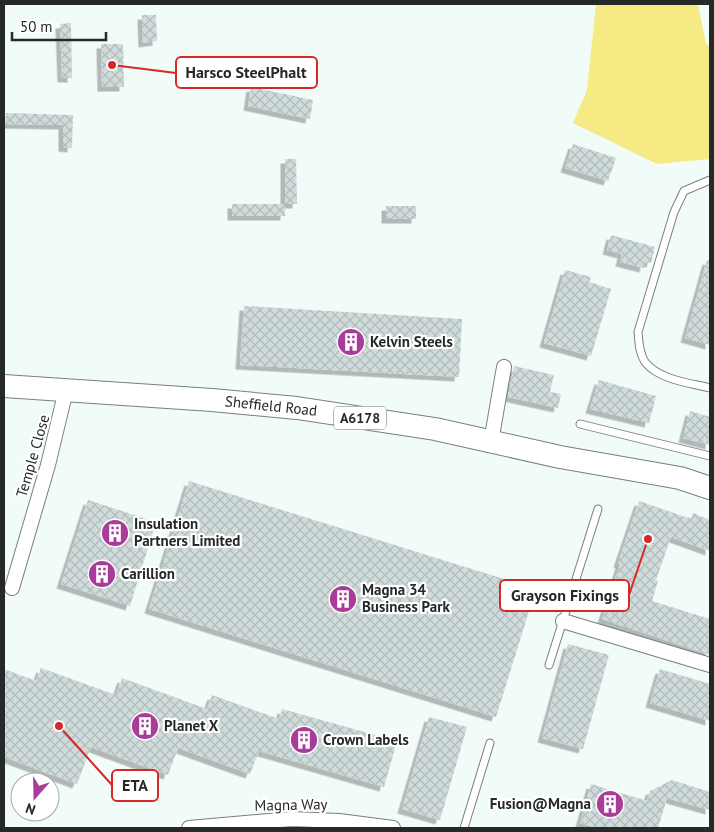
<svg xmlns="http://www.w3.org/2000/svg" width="714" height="832" font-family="'PT Sans',sans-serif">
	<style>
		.green { fill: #f5ea84 }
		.building { fill: url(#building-cross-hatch); filter: url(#shadow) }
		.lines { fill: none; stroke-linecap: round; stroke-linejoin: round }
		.lane-casing { stroke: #77807c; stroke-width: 9 }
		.street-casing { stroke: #77807c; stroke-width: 16 }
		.primary-casing { stroke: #77807c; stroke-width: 24 }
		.lane { stroke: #fff; stroke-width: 7 }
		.street { stroke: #fff; stroke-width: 14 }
		.primary { stroke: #fff; stroke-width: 22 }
		.labels { text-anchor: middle; stroke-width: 4.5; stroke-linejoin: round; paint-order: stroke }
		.shield { fill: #fff; stroke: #666968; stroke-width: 1 }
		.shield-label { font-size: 14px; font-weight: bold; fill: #252928 }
		.poi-label { font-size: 15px; font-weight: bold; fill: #252928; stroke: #fff; text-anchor: start }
		.street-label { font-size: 15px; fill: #252928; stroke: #fff }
		.leader { fill: none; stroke: #d62828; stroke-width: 2 }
		.callout-dot { fill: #d62828; stroke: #fff; stroke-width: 2 }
		.callout { fill: #fff; stroke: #d62828; stroke-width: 2 }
		.callout-label { font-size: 16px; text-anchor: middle; font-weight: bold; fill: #252928 }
	</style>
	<defs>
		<pattern id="building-cross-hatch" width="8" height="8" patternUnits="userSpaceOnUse" patternTransform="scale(1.25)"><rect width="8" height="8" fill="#d0dbdc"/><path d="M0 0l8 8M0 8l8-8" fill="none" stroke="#b2bcbd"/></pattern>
		<filter id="shadow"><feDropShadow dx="-4.5" dy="4.5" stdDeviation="0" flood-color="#0004"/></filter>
	</defs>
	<rect width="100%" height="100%" fill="#f1fbf7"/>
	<polygon class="green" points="596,4 698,4 706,44 710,46 710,159 657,164 573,123 587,90"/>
	<g class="building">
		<polygon points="142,15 156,15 157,41 143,43"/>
		<polygon points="71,23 72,78 62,78 60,24"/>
		<polygon points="101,44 123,44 124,87 102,87"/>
		<polygon points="251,87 313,100 310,119 248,106"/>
		<polygon points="6,113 73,115 72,148 63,147 63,125 5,124"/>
		<polygon points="573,144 616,158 608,181 565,168"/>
		<polygon points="285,159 296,159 297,204 285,204"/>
		<rect x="232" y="204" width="53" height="12"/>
		<rect x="386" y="206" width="30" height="13"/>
		<polygon points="611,235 655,247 651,263 645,262 644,268 620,262 622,254 607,250"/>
		<polygon points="707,260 710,261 710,345 685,338"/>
		<polygon points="565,270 591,277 589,282 611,289 591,356 544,343"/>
		<polygon points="244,306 462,319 459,377 240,365"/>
		<polygon points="514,366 554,375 550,392 561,394 558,408 508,397"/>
		<polygon points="599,380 656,396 649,423 590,409"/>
		<polygon points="690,411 710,417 710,445 683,438"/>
		<polygon points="189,481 536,589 496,717 149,609"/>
		<polygon points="88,500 156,522 130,606 61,584"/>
		<polygon points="639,501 691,519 693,513 710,520 710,551 671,537 656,580 658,581 652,601 710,619 710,655 602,619 620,564 618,563"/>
		<polygon points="568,644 609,655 583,749 542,738"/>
		<polygon points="41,668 116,695 122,678 207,709 212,695 279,719 282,709 397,741 384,787 259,751 250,774 178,748 168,775 91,747 77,784 4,757 4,669 36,681"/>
		<polygon points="660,669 710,684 710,721 650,703"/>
		<polygon points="429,717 467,727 440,820 402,809"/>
		<polygon points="672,780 710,792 710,810 667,798 658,828 597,828 580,823 591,784 647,801 650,791"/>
	</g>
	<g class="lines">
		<defs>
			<g id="lane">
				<path d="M710,180L684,191L674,212L638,332C639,342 639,353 645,362C659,380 690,383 710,388"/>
				<polyline points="580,424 710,456"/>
				<polyline points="549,665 598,509"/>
				<polyline points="464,828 490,743"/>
			</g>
			<g id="street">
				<polyline points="491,442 504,367"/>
				<polyline points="12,588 48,465 66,390"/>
				<polyline points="563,621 710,665"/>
				<polyline points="189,828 292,819 339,821 393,828"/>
			</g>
			<polyline id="primary" points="4,386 212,400 297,408 435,429 560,457 680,478 710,488"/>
		</defs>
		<use href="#lane" class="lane-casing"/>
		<use href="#street" class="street-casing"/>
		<use href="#primary" class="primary-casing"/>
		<use href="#lane" class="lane"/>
		<use href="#street" class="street"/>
		<use href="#primary" class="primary"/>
	</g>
	<defs>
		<symbol id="building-disc" viewBox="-11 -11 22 22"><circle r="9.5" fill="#a93b99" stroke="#fff"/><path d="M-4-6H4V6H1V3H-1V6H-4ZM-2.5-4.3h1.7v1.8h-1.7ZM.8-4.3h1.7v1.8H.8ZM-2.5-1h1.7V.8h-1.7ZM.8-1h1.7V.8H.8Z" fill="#fff"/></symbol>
	</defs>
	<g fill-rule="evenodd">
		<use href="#building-disc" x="335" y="326" width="32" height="32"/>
		<use href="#building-disc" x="99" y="517" width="32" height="32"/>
		<use href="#building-disc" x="86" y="558" width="32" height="32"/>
		<use href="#building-disc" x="327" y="583" width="32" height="32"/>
		<use href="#building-disc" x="129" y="710" width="32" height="32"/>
		<use href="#building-disc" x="288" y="724" width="32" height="32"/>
		<use href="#building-disc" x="594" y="788" width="32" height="32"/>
	</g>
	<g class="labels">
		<rect class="shield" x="334" y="406.5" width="52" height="23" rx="4"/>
		<g class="shield-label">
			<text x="360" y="423">A6178</text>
		</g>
		<g class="poi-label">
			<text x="370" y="347">Kelvin Steels</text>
			<text x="134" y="529">Insulation<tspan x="134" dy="17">Partners Limited</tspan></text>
			<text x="121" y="579">Carillion</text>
			<text x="362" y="595">Magna 34<tspan x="362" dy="17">Business Park</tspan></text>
			<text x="164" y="731">Planet X</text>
			<text x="323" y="745">Crown Labels</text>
			<text x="591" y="809" text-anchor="end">Fusion@Magna</text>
		</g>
		<g class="street-label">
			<text transform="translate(271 406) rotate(6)" y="5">Sheffield Road</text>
			<text transform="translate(33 456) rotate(-74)" y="5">Temple Close</text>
			<text transform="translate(291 805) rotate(-1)" y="5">Magna Way</text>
		</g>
	</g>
	<path class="leader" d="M112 65L176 73M648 539L629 595M59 726L112 785"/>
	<g class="callout-dot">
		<circle cx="112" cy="65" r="5"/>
		<circle cx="648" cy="539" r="5"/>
		<circle cx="59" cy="726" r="5"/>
	</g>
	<g class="callout">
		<rect x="176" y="57" width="141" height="31" rx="5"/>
		<rect x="500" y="580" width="129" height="31" rx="5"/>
		<rect x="112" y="770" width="46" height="31" rx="5"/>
	</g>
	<g class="callout-label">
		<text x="246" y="78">Harsco SteelPhalt</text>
		<text x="565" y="601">Grayson Fixings</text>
		<text x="135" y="791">ETA</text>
	</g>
	<rect width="714" height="832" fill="none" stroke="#252928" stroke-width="10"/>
	<g transform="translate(35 797) rotate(200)"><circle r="24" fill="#ffffff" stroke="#a8a9a9"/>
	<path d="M0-4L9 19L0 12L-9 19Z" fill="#a93b99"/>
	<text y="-8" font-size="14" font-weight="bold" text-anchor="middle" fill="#252928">N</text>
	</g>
	<path d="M12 32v8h94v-8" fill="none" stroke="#252928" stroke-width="2.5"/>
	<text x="20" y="32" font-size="15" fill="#252928" stroke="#ffffff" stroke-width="4" paint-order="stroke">50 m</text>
</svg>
